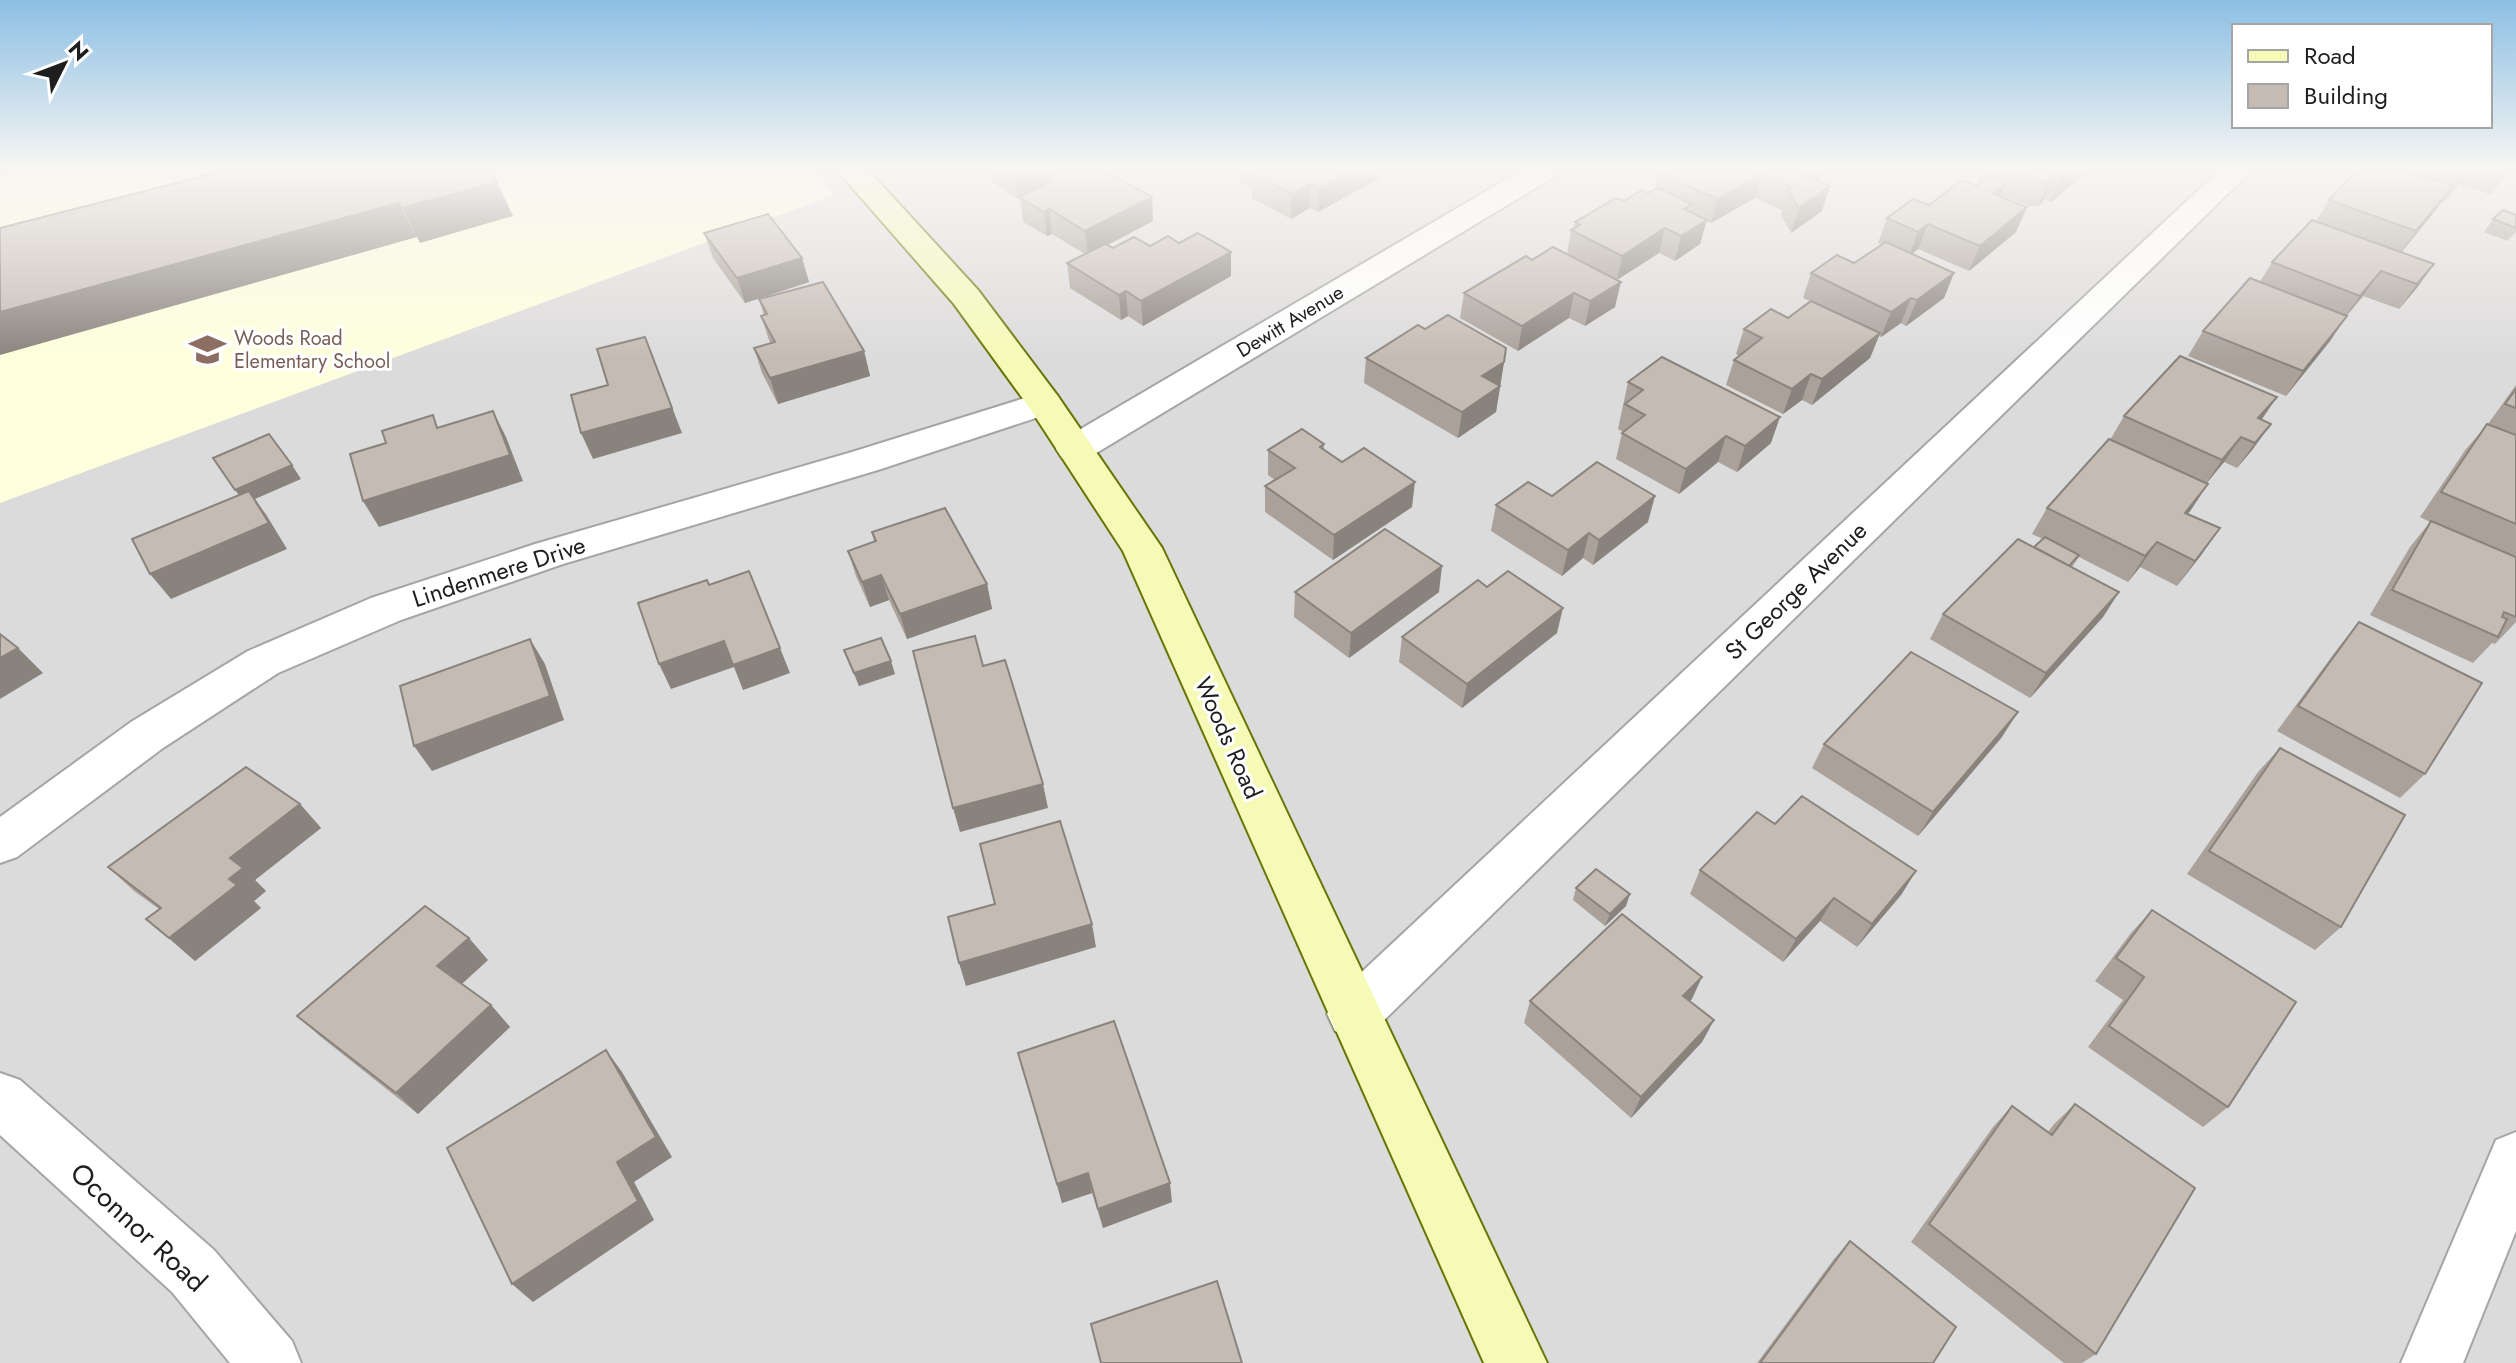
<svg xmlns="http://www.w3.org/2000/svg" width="2516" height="1363" font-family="Jost,sans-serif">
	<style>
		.residential { fill: #dcdbdb }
		.education { fill: #feffdc }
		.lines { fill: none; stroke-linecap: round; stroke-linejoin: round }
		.street-casing { stroke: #a5a5a5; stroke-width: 4 }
		.secondary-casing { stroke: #677504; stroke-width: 4 }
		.street { fill: #fff; fill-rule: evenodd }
		.secondary { fill: #f5fab7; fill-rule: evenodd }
		.wall { fill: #a9a19a }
		.shaded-wall { fill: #89837d }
		.building { fill: #c4bbb3; stroke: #89837d; stroke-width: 2 }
		.labels { text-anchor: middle; stroke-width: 6; stroke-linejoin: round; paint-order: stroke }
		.far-street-label { font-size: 20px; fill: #1e1e1e; stroke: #fff }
		.far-education-label { font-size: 20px; fill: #785e54; stroke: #fff; text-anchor: start }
		.street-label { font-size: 24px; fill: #1e1e1e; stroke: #fff }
		.near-street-label { font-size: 28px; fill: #1e1e1e; stroke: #fff }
	</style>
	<rect width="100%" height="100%" fill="#efebe4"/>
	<rect class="residential" x="0" y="169" width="2516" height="1194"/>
	<polygon class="education" points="0,169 812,169 834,195 0,503"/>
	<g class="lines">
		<defs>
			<g id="street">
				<polygon points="1524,169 1561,169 1557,175 1088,458 1075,461 1062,458 1056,449 1062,440"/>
				<polygon points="2221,169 2253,169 1373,1031 1354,1038 1335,1031 1327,1014 1335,997"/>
				<polygon points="1044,392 1057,395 1062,403 1057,411 878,470 563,564 401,620 278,673 163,748 17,857 0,863 0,817 131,722 248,651 371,598 535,544 852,452"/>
				<polygon points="0,1073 20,1080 214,1250 292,1341 301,1363 230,1363 172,1292 0,1135"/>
				<polygon points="2516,1132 2516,1231 2463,1363 2401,1363 2496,1140"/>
			</g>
			<polygon id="secondary" points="836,169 867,169 978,290 1057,395 1162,548 1547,1363 1484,1363 1123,551 1031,410 954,304"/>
		</defs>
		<use href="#street" class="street-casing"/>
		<use href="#secondary" class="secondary-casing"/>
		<use href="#street" class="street"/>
		<use href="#secondary" class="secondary"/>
	</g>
	<g class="wall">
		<polygon points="980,169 1101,169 1152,197 1153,221 1108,245 1113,248 1150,246 1231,276 1143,326 1128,316 1121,320 1070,288 1067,263 1085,254 1052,234 1047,236 1023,222 1020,198 1018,199 992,182 991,175"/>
		<polygon points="1241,169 1378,169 1378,179 1318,212 1310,208 1291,219 1252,198 1252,189 1241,183"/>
		<polygon points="1665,169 1823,169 1819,182 1822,211 1791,233 1781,215 1782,210 1755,198 1711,223 1706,222 1700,244 1675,261 1659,253 1617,280 1615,307 1585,326 1569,318 1518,351 1460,318 1464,293 1532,260 1567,254 1571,230 1573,229 1575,222 1624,201 1648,193 1655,190 1658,173"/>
		<polygon points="1982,169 2088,169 2085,174 2051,202 2044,199 2042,203 2038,206 2030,206 2001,195 2000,197 2016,232 1969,271 1918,249 1912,254 1954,273 1944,298 1906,326 1901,323 1881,337 1879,336 1870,358 1812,405 1802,400 1783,414 1726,385 1734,360 1739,356 1736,354 1744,329 1788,318 1810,301 1803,298 1811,273 1854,263 1882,245 1878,243 1887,218 1929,205 1977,186 1976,185"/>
		<polygon points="2358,169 2511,169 2491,195 2459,184 2444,202 2442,201 2402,252 2434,264 2416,289 2399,309 2363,296 2347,315 2330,341 2286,396 2188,356 2203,331 2260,282 2272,262 2316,221 2329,200"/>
		<polygon points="2516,215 2516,232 2507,241 2484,232 2493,219"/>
		<polygon points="704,233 802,258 809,282 745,303 713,258"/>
		<polygon points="759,299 864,351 870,376 778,404 762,373 754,348 770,343 761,316 764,315"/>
		<polygon points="1425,329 1504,362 1496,412 1458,438 1364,383 1366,358"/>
		<polygon points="1628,382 1771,443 1737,472 1718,462 1679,494 1616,459 1622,433 1623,432 1618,429"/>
		<polygon points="2516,385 2516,622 2495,644 2492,643 2473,663 2370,615 2410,547 2430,522 2420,517 2466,449 2488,424"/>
		<polygon points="2124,416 2261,420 2253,449 2237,468 2224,462 2207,483 2188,514 2202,554 2177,586 2140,567 2128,582 2079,557 2072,567 2119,592 2103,617 2030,698 1930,639 1943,614 2034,547 2043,539 2032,534 2047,508 2110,440"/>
		<polygon points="1324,444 1324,450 1412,507 1333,560 1265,512 1265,486 1275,480 1268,475 1268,450"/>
		<polygon points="1552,496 1648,522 1593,565 1583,558 1562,576 1491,531 1496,505"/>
		<polygon points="872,532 987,584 992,609 907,639 889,600 870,607 856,576 848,551 874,542"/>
		<polygon points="1295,592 1439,592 1349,658 1294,617"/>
		<polygon points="2359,622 2425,774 2400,798 2277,731 2338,648"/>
		<polygon points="1557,633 1462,708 1399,662 1402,637"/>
		<polygon points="844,650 895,674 859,686"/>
		<polygon points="2002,737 1918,836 1812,768 1824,744"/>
		<polygon points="2280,748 2341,927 2315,950 2187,874 2258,772"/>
		<polygon points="300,804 321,828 255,880 266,891 254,901 261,908 195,961 146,919 159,909 134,891 108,867"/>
		<polygon points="1775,824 1916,871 1901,895 1857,947 1820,921 1783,962 1690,894 1700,870"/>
		<polygon points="1576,888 1626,906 1605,926 1573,900"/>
		<polygon points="2152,910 2228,1107 2203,1127 2088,1047 2123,1000 2095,981 2131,933"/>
		<polygon points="488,960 462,984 491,1005 510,1027 418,1114 321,1037 297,1016"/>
		<polygon points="1692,999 1689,1001 1714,1020 1702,1042 1631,1118 1524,1023 1530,1001"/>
		<polygon points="1018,1053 1172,1202 1103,1228 1092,1193 1062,1203"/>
		<polygon points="2075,1104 2096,1354 2082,1363 2064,1363 1911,1242 1993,1127 2012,1106 2048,1132 2054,1124"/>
		<polygon points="1850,1241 1933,1363 1757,1363 1834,1259"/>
	</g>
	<g class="shaded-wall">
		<polygon points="0,169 22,169 0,174"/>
		<polygon points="1026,169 1068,169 1051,182 1044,178 1045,186 1018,199 1015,174"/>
		<polygon points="1353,169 1378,169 1378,179 1318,212 1319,188"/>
		<polygon points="1816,169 1823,169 1817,187 1805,176"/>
		<polygon points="2072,169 2088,169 2085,174 2051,202 2062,177"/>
		<polygon points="2468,169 2470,169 2459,184 2444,202"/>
		<polygon points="1762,173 1755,198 1711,223 1717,199"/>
		<polygon points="2053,174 2050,181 2054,178 2042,203 2038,206 2049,182 2049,177"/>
		<polygon points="497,182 513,216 420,243 402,208"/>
		<polygon points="2006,183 1995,208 1993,194"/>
		<polygon points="1310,184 1310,208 1291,219 1291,194"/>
		<polygon points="1830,186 1822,211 1791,233 1799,208"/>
		<polygon points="2453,186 2436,210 2399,255 2416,231"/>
		<polygon points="1152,197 1153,221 1088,255 1085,231"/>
		<polygon points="399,203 417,237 0,355 0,312"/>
		<polygon points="2027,207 2016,232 1969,271 1980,246"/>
		<polygon points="1049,209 1052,234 1047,236 1044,212"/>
		<polygon points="1707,220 1700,244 1675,261 1681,236"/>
		<polygon points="1928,224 1918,249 1909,256 1918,232"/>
		<polygon points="1665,228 1659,253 1617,280 1622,256"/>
		<polygon points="1231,252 1231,276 1143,326 1141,301"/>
		<polygon points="802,258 809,282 745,303 737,278"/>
		<polygon points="2434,264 2416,289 2399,309 2417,284"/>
		<polygon points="2381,271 2363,296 2342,321 2360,296"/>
		<polygon points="1954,273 1944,298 1906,326 1917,300"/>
		<polygon points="1621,282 1615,307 1585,326 1590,301"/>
		<polygon points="1126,291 1128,316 1121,320 1119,295"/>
		<polygon points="1574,293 1569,318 1518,351 1522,326"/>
		<polygon points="1911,298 1901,323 1881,337 1891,312"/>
		<polygon points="2347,316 2330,341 2286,396 2303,371"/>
		<polygon points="1880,333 1870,358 1812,405 1822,379"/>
		<polygon points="645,337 682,433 593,459 581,433"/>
		<polygon points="864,351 870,376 778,404 770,378"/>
		<polygon points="1504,362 1496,412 1458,438 1462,412 1482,376"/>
		<polygon points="1811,374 1802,400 1783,414 1792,389"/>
		<polygon points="2277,397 2260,422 2258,418"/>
		<polygon points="493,411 506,437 523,481 379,527 363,501"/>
		<polygon points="1780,417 1771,443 1737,472 1745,446"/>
		<polygon points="2271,424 2253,449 2237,468 2255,443"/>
		<polygon points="1726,436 1718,462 1679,494 1686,469"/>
		<polygon points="2241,437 2224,462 2205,485 2222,460"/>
		<polygon points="292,465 301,479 255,499 267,516 287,549 171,599 150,574 245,503 235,490"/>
		<polygon points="1415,482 1412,507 1333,560 1334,535"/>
		<polygon points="2208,484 2191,510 2168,538 2185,513"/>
		<polygon points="1655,496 1648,522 1593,565 1599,540"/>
		<polygon points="2220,528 2202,554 2177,586 2195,561"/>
		<polygon points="1589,533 1583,558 1562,576 1568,550"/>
		<polygon points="2157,542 2140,567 2128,582 2145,556"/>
		<polygon points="1442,566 1439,592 1349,658 1351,633"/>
		<polygon points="881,575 889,600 870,607 862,582"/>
		<polygon points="987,584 992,609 907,639 900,614"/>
		<polygon points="2119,592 2103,617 2030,698 2046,673"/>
		<polygon points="1563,608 1557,633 1462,708 1467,684"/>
		<polygon points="530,639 545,664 564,720 432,771 414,746"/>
		<polygon points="724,641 780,648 790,673 743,690 734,667 671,689 659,664"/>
		<polygon points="18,648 43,673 0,699 0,658"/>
		<polygon points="891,661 895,674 859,686 854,673"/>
		<polygon points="2018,712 2002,737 1918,836 1933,812"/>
		<polygon points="1043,784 1048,808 960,832 953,808"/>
		<polygon points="300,804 321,828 255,880 266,891 254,901 261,908 195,961 169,938 229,879 230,858"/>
		<polygon points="1916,871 1901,895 1857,947 1872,924"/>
		<polygon points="1630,894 1626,906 1605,926 1610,914"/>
		<polygon points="1834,898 1820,921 1783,962 1796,939"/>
		<polygon points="1092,924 1096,947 966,986 959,963"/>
		<polygon points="469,938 488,960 457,988 437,966"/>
		<polygon points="1702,977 1692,999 1672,1018 1683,996"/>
		<polygon points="491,1005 510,1027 418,1114 396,1093"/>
		<polygon points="1714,1020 1702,1042 1631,1118 1641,1097"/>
		<polygon points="606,1050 622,1072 672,1157 634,1182 654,1220 533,1302 512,1284 617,1162"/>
		<polygon points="1088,1173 1092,1193 1062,1203 1057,1184"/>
		<polygon points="1170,1183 1172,1202 1103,1228 1098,1209"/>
	</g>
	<g class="building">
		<polygon points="231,169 490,169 497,182 402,208 399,203 0,312 0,228"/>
		<polygon points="1006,169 1026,169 1015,174"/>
		<polygon points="1062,169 1101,169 1152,197 1085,231 1049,209 1044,212 1019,197 1051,182 1044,178"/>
		<polygon points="1261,169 1353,169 1319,188 1310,184 1291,194 1252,174"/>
		<polygon points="1665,169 1816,169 1805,176 1830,186 1799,208 1788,190 1793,187 1762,173 1717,199 1658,173"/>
		<polygon points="2008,169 2072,169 2062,177 2053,174 2049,177 2054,178 2049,182 2042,182"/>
		<polygon points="2358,169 2403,169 2453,186 2416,231 2329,200"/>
		<polygon points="2436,169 2468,169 2461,177"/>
		<polygon points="1989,177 2006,183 1993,194 2027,207 1980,246 1928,224 1918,232 1887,218 1913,199 1929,205 1962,180 1977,186"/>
		<polygon points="1658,188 1692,204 1684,209 1707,220 1681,236 1665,228 1622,256 1571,230 1580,225 1575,222 1616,198 1624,201 1642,190 1648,193"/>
		<polygon points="2503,210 2516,215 2516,228 2493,219"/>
		<polygon points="768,214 802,258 737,278 704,233"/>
		<polygon points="2312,220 2434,264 2417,284 2381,271 2360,296 2272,262"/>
		<polygon points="1198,233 1231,252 1141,301 1126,291 1119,295 1067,263 1105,244 1113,248 1134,237 1150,246 1168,236 1179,243"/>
		<polygon points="1886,242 1954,273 1917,300 1911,298 1891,312 1811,273 1837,255 1854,263"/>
		<polygon points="1553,247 1621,282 1590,301 1574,293 1522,326 1464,293 1526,256 1532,260"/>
		<polygon points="2250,278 2347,316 2303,371 2203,331"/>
		<polygon points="823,282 864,351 770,378 754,348 775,342 761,316 767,314 759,299"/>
		<polygon points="1811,301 1880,333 1822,379 1811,374 1792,389 1734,360 1762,338 1744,329 1771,309 1788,318"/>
		<polygon points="1448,315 1506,348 1504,362 1482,376 1500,386 1462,412 1366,358 1418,325 1425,329"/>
		<polygon points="645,337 672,408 581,433 571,395 608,385 597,349"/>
		<polygon points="2180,356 2277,397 2258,418 2271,424 2255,443 2241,437 2222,460 2124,416"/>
		<polygon points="1662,357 1780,417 1745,446 1726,436 1686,469 1622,433 1645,415 1625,404 1643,390 1628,382"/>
		<polygon points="2516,389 2516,408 2505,404"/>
		<polygon points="493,411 510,455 363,501 350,454 386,443 382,431 433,415 437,428"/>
		<polygon points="2487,424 2516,435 2516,524 2441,492"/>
		<polygon points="1302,429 1324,444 1320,447 1342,462 1364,448 1415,482 1334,535 1265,486 1295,468 1268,450"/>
		<polygon points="269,434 292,465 235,490 213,458"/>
		<polygon points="2109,439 2208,484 2185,513 2220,528 2195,561 2157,542 2145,556 2047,508"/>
		<polygon points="1597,462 1655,496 1599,540 1589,533 1568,550 1496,505 1528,482 1552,496"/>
		<polygon points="249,491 269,523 150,574 132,539"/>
		<polygon points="945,508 987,584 900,614 881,575 862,582 848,551 876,541 872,532"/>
		<polygon points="2431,521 2516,557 2516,617 2504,612 2502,617 2507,619 2498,637 2392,590"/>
		<polygon points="1385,529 1442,566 1351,633 1295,592"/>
		<polygon points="2045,537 2079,555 2069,566 2034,547"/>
		<polygon points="2018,539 2119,592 2046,673 1943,614"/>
		<polygon points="749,571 780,648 733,665 724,641 659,664 638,603 707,580 709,585"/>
		<polygon points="1508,571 1563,608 1467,684 1402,637 1478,580 1487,587"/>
		<polygon points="2359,622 2482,683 2425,774 2298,706"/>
		<polygon points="0,634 18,648 0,658"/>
		<polygon points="975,636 983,666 1005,660 1043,784 953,808 913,651"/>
		<polygon points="881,638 891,661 854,673 844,650"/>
		<polygon points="530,639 550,696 414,746 400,686"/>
		<polygon points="1911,652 2018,712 1933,812 1824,744"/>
		<polygon points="2280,748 2405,815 2341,927 2209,851"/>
		<polygon points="246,767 300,804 230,858 243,868 229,879 237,885 169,938 146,919 161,908 108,867"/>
		<polygon points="1802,796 1916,871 1872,924 1834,898 1796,939 1700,870 1757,812 1775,824"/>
		<polygon points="1060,821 1092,924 959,963 948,917 995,904 980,844"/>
		<polygon points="1596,869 1630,894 1610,914 1576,888"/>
		<polygon points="425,906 469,938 437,966 491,1005 396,1093 297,1016"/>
		<polygon points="2152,910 2296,1002 2228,1107 2109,1026 2144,977 2116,958"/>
		<polygon points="1622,914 1702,977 1683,996 1714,1020 1641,1097 1530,1001"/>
		<polygon points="1114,1021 1170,1183 1098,1209 1088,1173 1057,1184 1018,1053"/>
		<polygon points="606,1050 656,1137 617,1162 638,1201 512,1284 447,1148"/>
		<polygon points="2075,1104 2195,1188 2096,1354 1929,1224 2012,1106 2052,1135"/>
		<polygon points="1850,1241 1956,1327 1933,1363 1760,1363"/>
		<polygon points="1217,1281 1242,1363 1101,1363 1091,1324"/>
	</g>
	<linearGradient id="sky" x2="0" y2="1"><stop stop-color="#8cbfe4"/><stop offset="0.47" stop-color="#f8f6f3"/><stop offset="1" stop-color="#f8f6f3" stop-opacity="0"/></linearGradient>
	<rect width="2516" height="360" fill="url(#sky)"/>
	<defs>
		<symbol id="school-bare" viewBox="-9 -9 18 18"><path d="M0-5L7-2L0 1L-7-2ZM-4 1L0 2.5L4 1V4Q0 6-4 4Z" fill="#8d6e63" stroke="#fff" stroke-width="2.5" paint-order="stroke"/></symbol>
	</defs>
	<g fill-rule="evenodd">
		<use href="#school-bare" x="182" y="324" width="51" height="51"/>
	</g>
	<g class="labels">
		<g class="far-street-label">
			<text transform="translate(1290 321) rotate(-31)" y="7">Dewitt Avenue</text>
		</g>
		<g class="far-education-label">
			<text x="234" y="345">Woods Road<tspan x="234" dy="23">Elementary School</tspan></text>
		</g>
		<g class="street-label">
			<text transform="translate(499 572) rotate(-18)" y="8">Lindenmere Drive</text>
			<text transform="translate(1796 591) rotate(-44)" y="8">St George Avenue</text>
			<text transform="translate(1228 738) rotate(66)" y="8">Woods Road</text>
		</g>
		<g class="near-street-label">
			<text transform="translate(139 1227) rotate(43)" y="10">Oconnor Road</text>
		</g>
	</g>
	<rect x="2232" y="24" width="260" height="104" fill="#ffffff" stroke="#a5a5a5" stroke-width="2"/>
	<rect x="2248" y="50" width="40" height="12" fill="#f5fab7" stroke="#a5a5a5" stroke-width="2"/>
	<text x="2304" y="64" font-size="24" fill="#1e1e1e">Road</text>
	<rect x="2248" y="84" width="40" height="24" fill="#c4bbb3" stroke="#a5a5a5" stroke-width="2"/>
	<text x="2304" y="104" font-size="24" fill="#1e1e1e">Building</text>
	<g transform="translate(64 64) rotate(48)" stroke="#ffffff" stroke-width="6" paint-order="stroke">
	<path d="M0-6L14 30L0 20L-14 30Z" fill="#1e1e1e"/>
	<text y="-12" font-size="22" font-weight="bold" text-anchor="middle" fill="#1e1e1e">N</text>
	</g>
</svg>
